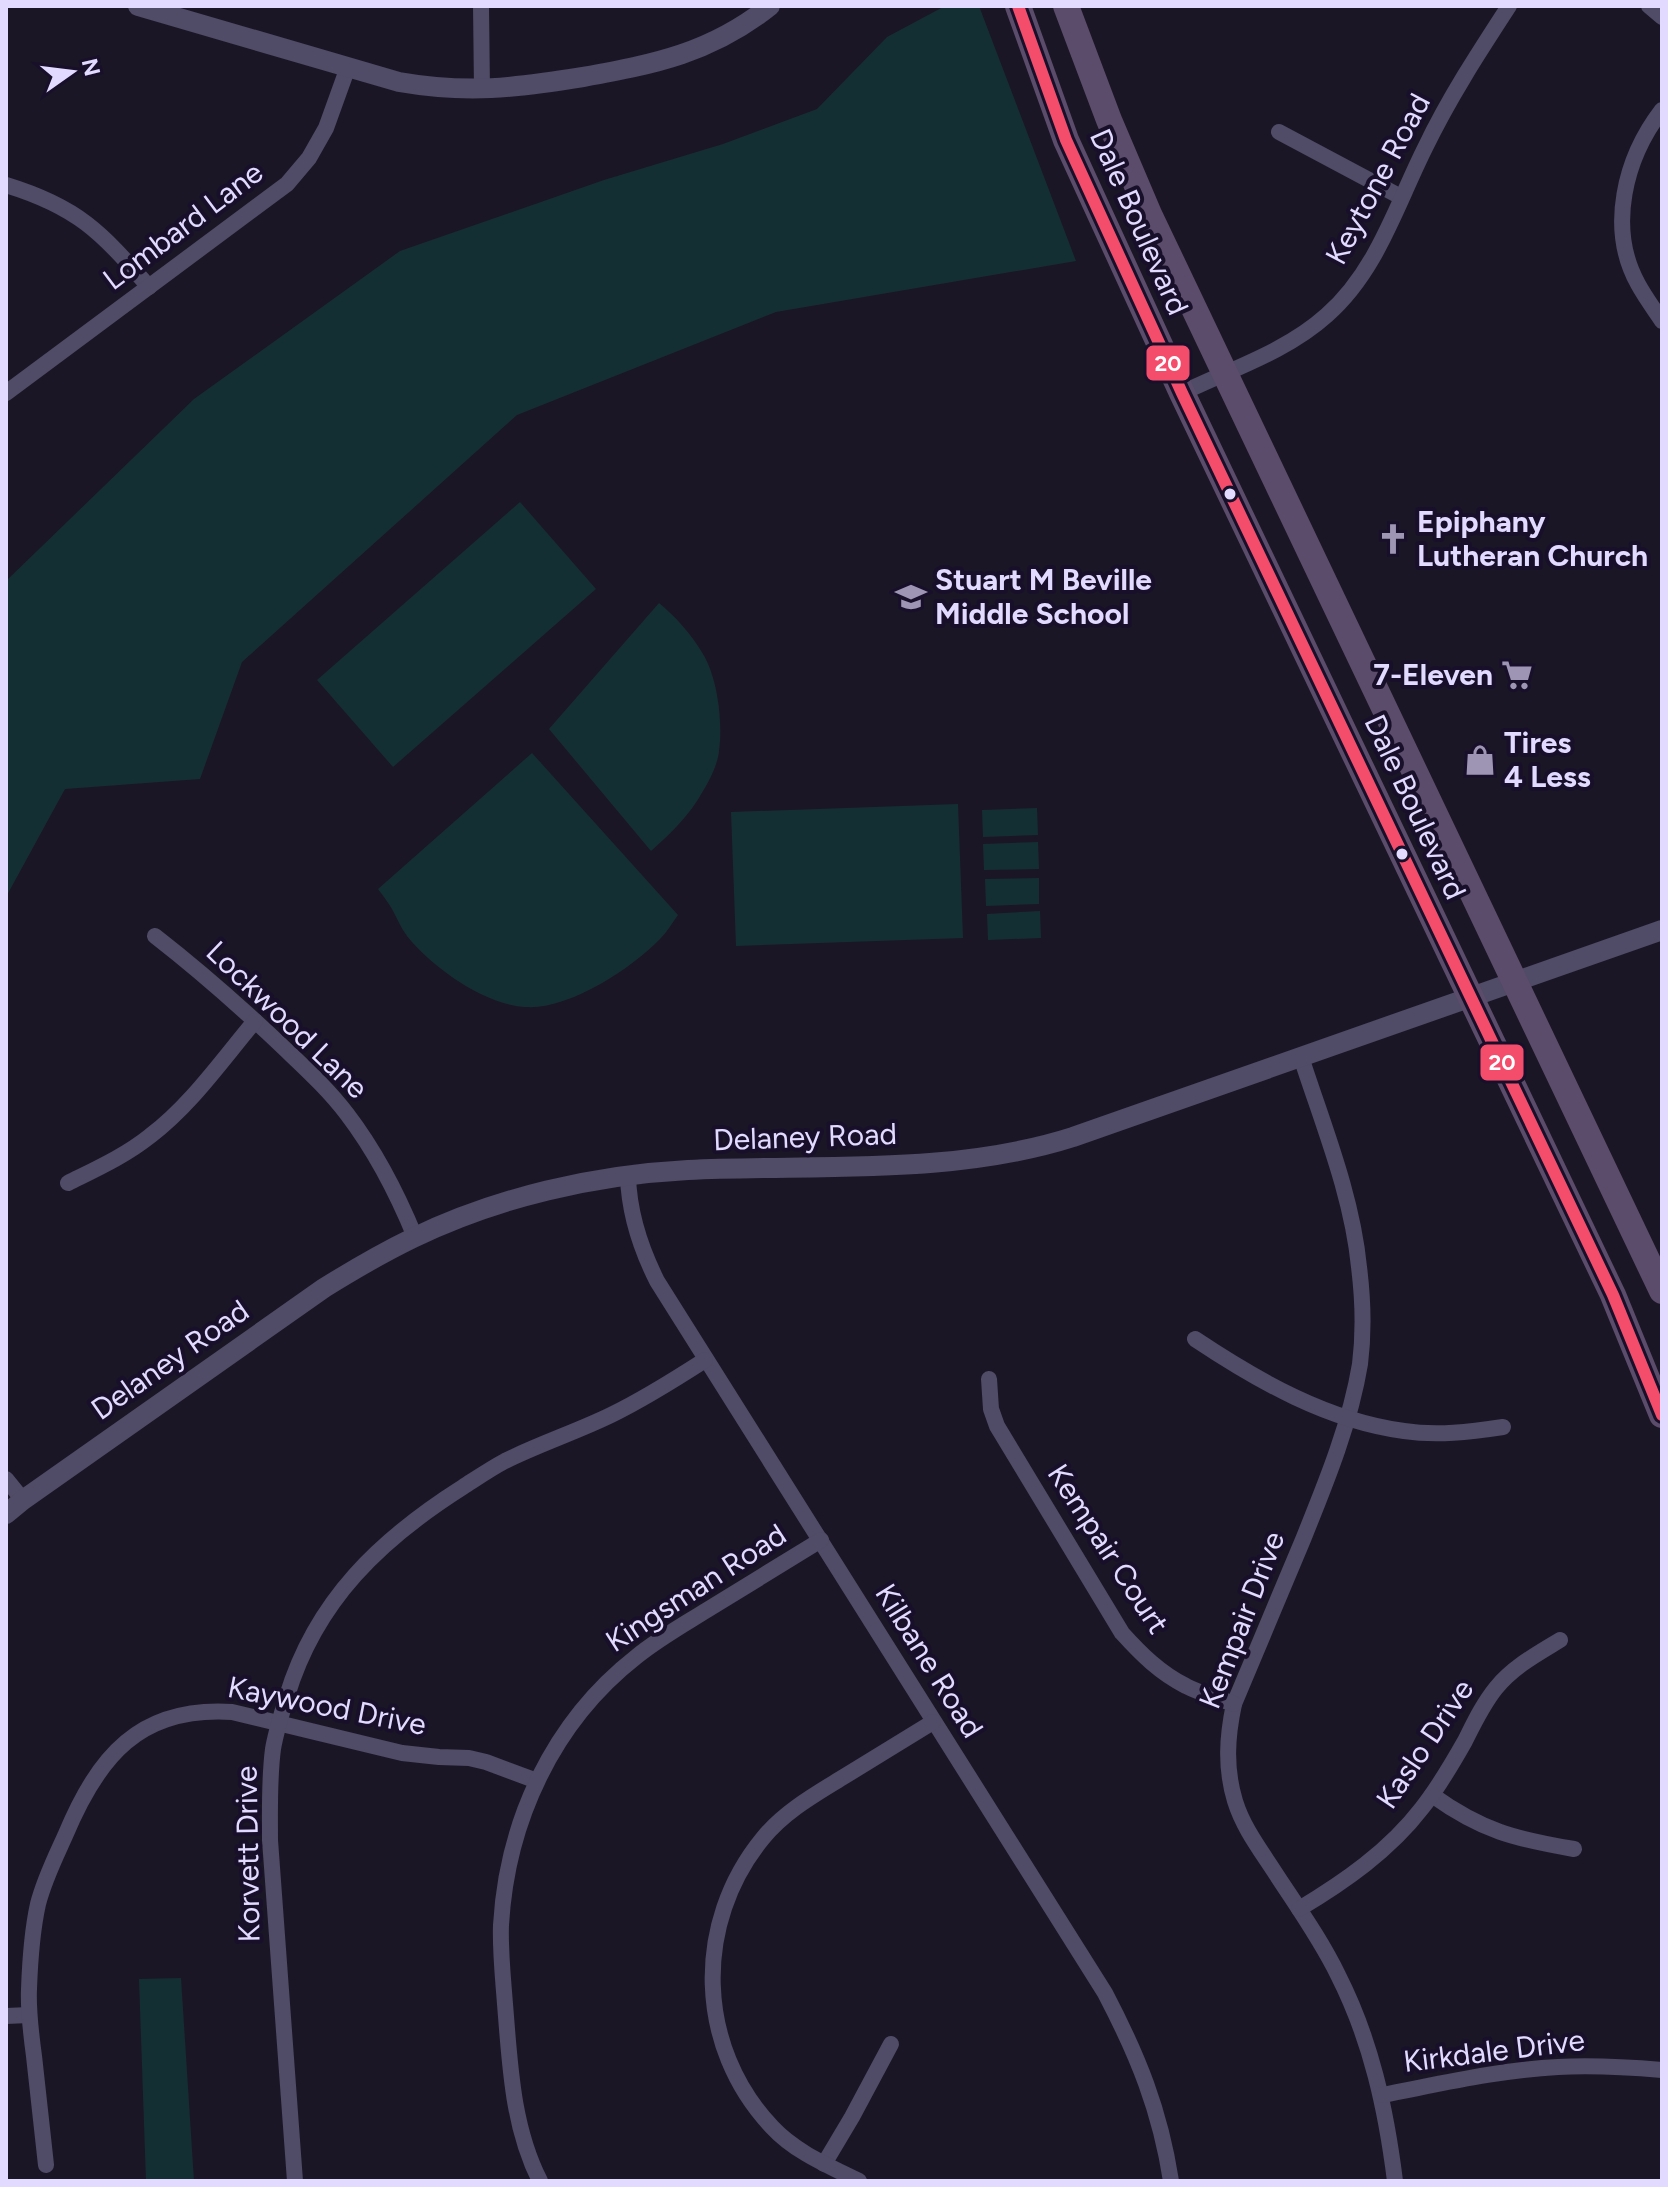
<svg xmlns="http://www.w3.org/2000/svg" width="1668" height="2187" font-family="Figtree,sans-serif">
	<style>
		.green { fill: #142f33 }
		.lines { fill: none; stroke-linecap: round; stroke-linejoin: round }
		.minor { stroke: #504b66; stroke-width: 16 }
		.tertiary { stroke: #504b66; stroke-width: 20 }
		.primary { stroke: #5a4c6a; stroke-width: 26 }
		.bus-1-casing { stroke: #18102b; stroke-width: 18 }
		.bus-1 { stroke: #f44d6c; stroke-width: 12 }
		.bus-dot { fill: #e3daff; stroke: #18102b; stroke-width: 3 }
		.labels { text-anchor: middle; stroke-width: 8; stroke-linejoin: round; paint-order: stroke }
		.street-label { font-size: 30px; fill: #e3daff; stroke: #18102b }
		.poi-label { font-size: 30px; font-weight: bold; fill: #e3daff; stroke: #18102b; text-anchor: start }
		.line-badge { stroke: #18102b; stroke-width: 3 }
		.badge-label { font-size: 22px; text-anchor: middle; font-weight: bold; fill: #fff }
	</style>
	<rect width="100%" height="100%" fill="#1b1625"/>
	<g class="green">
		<polygon points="945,6 979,6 1076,261 776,312 517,415 242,662 200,779 65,789 6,897 6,581 194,399 400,251 604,180 723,144 817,109 887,37"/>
		<polygon points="520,502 596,589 393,767 317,680"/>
		<path d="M659,603C676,617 692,635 703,654C718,679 723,723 719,751C718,763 710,780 703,791C690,815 671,833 651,851L549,729Z"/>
		<path d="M532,753L678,915C672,923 667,932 660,939C631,969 568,1010 526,1007C484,1005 432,967 407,936C401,928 397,918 392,909C388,902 383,896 378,889Z"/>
		<polygon points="958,804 963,938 736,946 731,812"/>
		<polygon points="1037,808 1038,835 983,837 982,810"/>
		<polygon points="1038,842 1039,869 984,870 983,844"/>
		<polygon points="1039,878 1039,904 986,906 985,879"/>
		<polygon points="1040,911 1041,938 988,940 987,914"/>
		<polygon points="181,1978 194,2181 146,2181 139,1979"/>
	</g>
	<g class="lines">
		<g class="minor">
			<polyline points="481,6 482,90"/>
			<polyline points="1649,6 1662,17"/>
			<path d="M1662,110C1625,158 1607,228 1638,284C1645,297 1654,309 1662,321"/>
			<polyline points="1279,132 1401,197"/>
			<path d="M6,185C78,207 101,232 149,287"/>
			<polyline points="6,393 287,184 309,158 326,128 348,67"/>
			<path d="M1182,393C1231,369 1286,352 1327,315C1377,271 1396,206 1425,148C1449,98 1479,52 1509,6"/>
			<path d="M155,936C200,971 243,1009 284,1048C306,1069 329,1090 347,1114C376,1152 397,1193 415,1237"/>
			<path d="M1301,1057C1323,1125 1352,1195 1359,1267C1363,1299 1364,1332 1360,1364C1350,1425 1325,1485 1302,1542C1279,1596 1257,1650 1234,1704C1227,1737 1225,1768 1235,1801C1243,1827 1259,1848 1274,1871C1296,1905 1320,1938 1338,1975C1371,2040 1386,2109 1395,2181"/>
			<path d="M628,1176C629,1214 640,1247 657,1281L1105,1993C1138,2056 1160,2110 1171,2181"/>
			<path d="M68,1183C96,1169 125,1156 150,1136C191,1105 222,1060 255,1021"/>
			<path d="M1195,1339C1258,1381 1328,1421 1404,1431C1437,1436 1470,1432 1503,1427"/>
			<path d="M989,1379L991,1409L997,1426L1122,1633C1141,1654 1160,1673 1186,1686C1201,1694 1219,1698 1234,1704"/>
			<polyline points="6,1479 23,1500"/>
			<path d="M1432,1795C1482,1831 1515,1839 1574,1849"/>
			<path d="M1299,1909C1344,1882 1389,1851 1422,1808C1438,1788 1452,1764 1465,1741C1474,1723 1483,1704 1496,1688C1513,1667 1537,1654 1560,1640"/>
			<polyline points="6,2016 29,2015"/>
			<path d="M1382,2095C1440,2084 1499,2070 1558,2067C1593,2065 1627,2067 1662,2070"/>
			<polyline points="824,2164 852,2117 891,2044"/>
			<path d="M46,2165C42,2129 38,2092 34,2056C31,2034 28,2011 29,1989C30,1961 32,1931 38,1904C44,1880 55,1858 65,1836C98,1757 139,1706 232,1712L402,1753L439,1757L469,1758L486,1762L537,1781"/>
			<path d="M295,2181L270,1840C270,1809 269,1779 273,1749C276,1731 282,1713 287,1696C316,1600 381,1539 463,1487C477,1478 490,1469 505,1461C539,1444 576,1432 611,1415C644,1399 674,1380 705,1360"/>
			<path d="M540,2181C512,2126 510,2064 505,2004C503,1977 500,1951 501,1925C507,1821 553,1722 636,1657C658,1639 683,1625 707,1610C745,1587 783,1563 821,1540"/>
			<path d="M859,2181C829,2166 795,2152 772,2127C696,2047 693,1923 763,1838C785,1811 816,1794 845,1776C874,1758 904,1740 933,1722"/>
		</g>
		<g class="tertiary">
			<path d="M138,6L399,82C468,94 514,88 583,77C655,64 711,53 770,6"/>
			<path d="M6,1514L23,1500L324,1288C353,1270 382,1253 413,1238C498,1197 594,1175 688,1170C814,1164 951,1176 1073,1137L1662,930"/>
		</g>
		<g class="primary">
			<polyline points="1018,6 1066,140 1182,393 1613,1295 1662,1415"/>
			<polyline points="1066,6 1109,120 1149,214 1662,1291"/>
		</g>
		<defs>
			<polyline id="bus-1" points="1018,6 1066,140 1182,393 1613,1295 1662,1415"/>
		</defs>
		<use href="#bus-1" class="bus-1-casing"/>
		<use href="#bus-1" class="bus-1"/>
	</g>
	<defs>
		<symbol id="church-bare" viewBox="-9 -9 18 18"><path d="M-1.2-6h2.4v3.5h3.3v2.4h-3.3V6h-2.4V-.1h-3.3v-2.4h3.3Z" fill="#9d95b3" stroke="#18102b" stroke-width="2.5" paint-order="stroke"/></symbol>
		<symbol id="school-bare" viewBox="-9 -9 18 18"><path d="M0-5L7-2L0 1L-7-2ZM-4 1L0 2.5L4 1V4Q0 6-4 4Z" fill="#9d95b3" stroke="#18102b" stroke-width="2.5" paint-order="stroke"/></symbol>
		<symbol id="supermarket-bare" viewBox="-9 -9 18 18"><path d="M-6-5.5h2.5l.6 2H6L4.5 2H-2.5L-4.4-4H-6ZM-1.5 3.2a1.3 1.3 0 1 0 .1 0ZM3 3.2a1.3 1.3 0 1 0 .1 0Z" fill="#9d95b3" stroke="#18102b" stroke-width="2.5" paint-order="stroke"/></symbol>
		<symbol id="shop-bare" viewBox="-9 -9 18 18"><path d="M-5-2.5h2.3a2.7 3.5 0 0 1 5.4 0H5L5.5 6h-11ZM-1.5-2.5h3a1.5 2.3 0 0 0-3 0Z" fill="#9d95b3" stroke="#18102b" stroke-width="2.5" paint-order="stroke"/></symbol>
	</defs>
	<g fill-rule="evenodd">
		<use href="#church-bare" x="1371" y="517" width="44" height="44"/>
		<use href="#school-bare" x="889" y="575" width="44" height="44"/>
		<use href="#supermarket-bare" x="1495" y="653" width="44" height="44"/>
		<use href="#shop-bare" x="1458" y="738" width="44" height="44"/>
	</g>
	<g class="bus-dot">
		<circle cx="1230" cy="494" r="7"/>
		<circle cx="1402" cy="854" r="7"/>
	</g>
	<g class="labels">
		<g class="street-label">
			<text transform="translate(1378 179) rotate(-62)" y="10">Keytone Road</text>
			<text transform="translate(1139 222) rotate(66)" y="10">Dale Boulevard</text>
			<text transform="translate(183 226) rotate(-37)" y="10">Lombard Lane</text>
			<text transform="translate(1415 807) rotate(65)" y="10">Dale Boulevard</text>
			<text transform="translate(287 1020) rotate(44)" y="10">Lockwood Lane</text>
			<text transform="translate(805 1137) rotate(-2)" y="10">Delaney Road</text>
			<text transform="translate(170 1360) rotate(-35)" y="10">Delaney Road</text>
			<text transform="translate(1108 1549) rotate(57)" y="10">Kempair Court</text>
			<text transform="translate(696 1588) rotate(-33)" y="10">Kingsman Road</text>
			<text transform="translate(1242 1620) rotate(-69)" y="10">Kempair Drive</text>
			<text transform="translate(929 1661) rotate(58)" y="10">Kilbane Road</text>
			<text transform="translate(327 1706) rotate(11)" y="10">Kaywood Drive</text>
			<text transform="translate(1425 1744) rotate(-56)" y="10">Kaslo Drive</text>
			<text transform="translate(248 1854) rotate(-91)" y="10">Korvett Drive</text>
			<text transform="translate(1494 2051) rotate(-7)" y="10">Kirkdale Drive</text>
		</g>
		<g class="poi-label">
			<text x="1417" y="532">Epiphany<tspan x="1417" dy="34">Lutheran Church</tspan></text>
			<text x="935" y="590">Stuart M Beville<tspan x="935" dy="34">Middle School</tspan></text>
			<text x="1493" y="685" text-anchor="end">7-Eleven</text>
			<text x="1504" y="753">Tires<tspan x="1504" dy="34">4 Less</tspan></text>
		</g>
	</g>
	<g class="line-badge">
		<rect x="1145" y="344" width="46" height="38" rx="8" fill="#f44d6c"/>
		<rect x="1479" y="1043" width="46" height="39" rx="8" fill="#f44d6c"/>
	</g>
	<g class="badge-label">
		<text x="1168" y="371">20</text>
		<text x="1502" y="1070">20</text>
	</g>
	<rect width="1668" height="2187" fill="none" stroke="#e3daff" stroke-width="16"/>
	<g transform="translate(72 72) rotate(76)" stroke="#18102b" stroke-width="6" paint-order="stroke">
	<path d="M0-6L14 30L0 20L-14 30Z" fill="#e3daff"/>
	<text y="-12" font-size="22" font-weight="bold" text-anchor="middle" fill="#e3daff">N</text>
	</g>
</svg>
